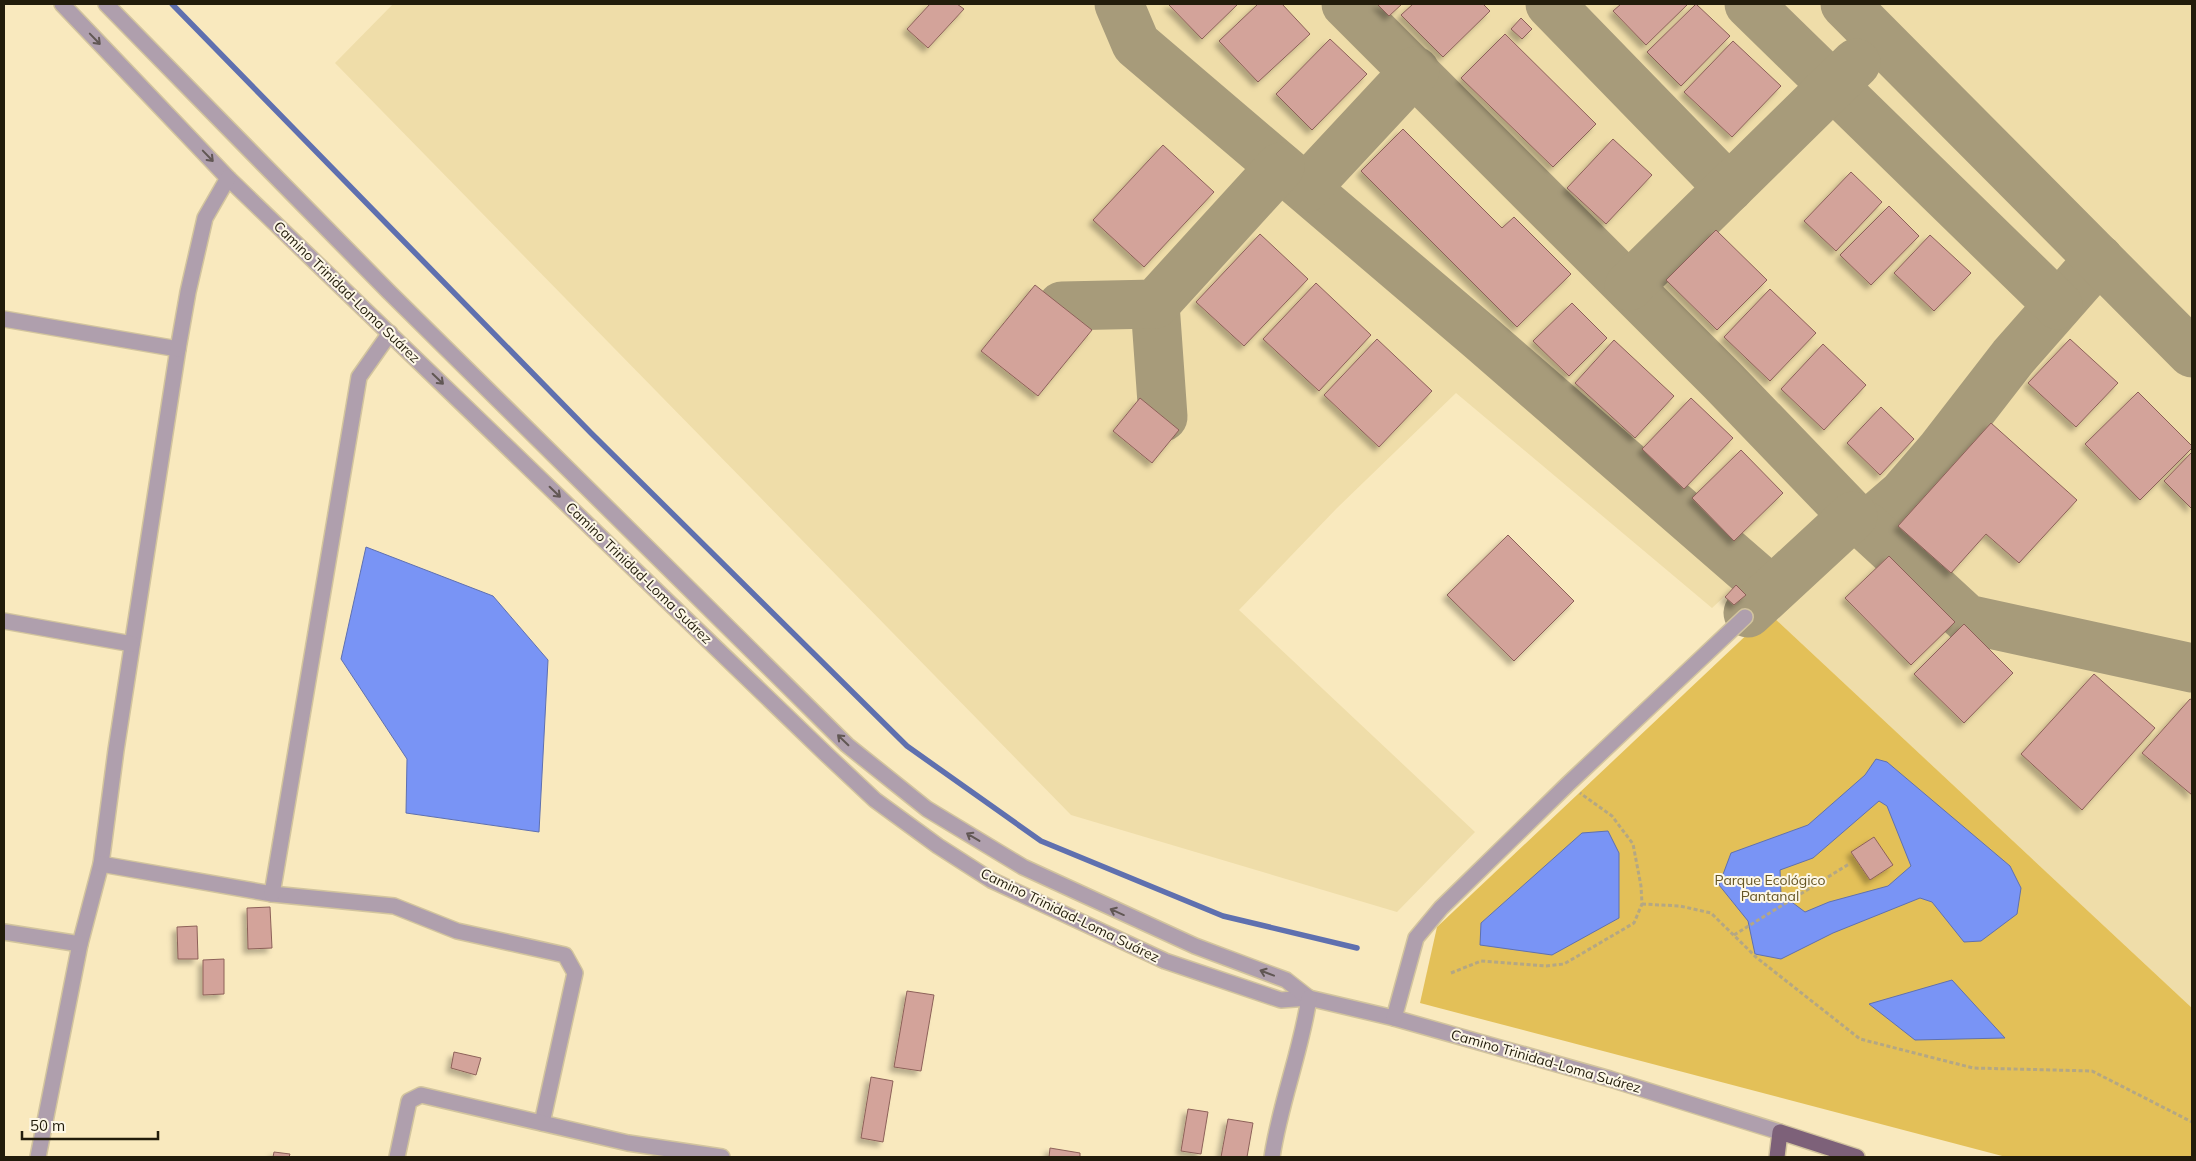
<svg xmlns="http://www.w3.org/2000/svg" width="2196" height="1161" font-family="Mulish,sans-serif">
	<style>
		.built { fill: #efdda9 }
		.green { fill: #e3c058 }
		.water { fill: #7994f5; stroke: #5f70af; fill-rule: evenodd }
		.lines { fill: none; stroke-linecap: round; stroke-linejoin: round }
		.stream { stroke: #5f70af; stroke-width: 5.5 }
		.taxiway { stroke: #a79b7a; stroke-width: 49 }
		.building { fill: #d3a39a; stroke: #8d6159; filter: url(#shadow) }
		.minor-casing { stroke: #d2c49e; stroke-width: 18 }
		.major-casing { stroke: #d2c49e; stroke-width: 18 }
		.path { stroke: #b4a784; stroke-width: 3; stroke-dasharray: 4 2.5; stroke-linecap: butt }
		.minor { stroke: #af9fad; stroke-width: 15 }
		.major { stroke: #7d6179; stroke-width: 15 }
		.oneway { stroke: #615754 }
		.labels { text-anchor: middle; stroke-width: 4; stroke-linejoin: round; paint-order: stroke }
		.street-label { font-size: 14px; fill: #221c0b; stroke: #fdf7e6 }
		.park-label { font-size: 14px; fill: #655524; stroke: #fdf7e6 }
	</style>
	<defs>
		<filter id="shadow"><feDropShadow dx="-4.5" dy="4.5" stdDeviation="2.5" flood-color="#0004"/></filter>
	</defs>
	<rect width="100%" height="100%" fill="#f9e9be"/>
	<polygon class="built" points="393,4 2192,4 2192,1008 1771,615 1755,627 1734,605 1746,595 1737,585 1712,608 1456,393 1337,508 1239,610 1475,832 1397,912 1071,815 335,63"/>
	<polygon class="green" points="1771,615 2192,1008 2192,1157 2006,1157 1420,1003 1437,927 1755,627"/>
	<g class="water">
		<polygon points="366,547 493,596 548,660 539,832 406,813 407,759 341,659"/>
		<path d="M1876,759L1887,762L2010,866L2021,888L2017,914L1981,941L1964,942L1932,902L1920,898L1833,933L1781,959L1755,954L1748,921L1719,885L1731,853L1808,825L1865,775ZM1879,801L1887,806L1911,866L1888,886L1829,902L1805,912L1781,894L1780,870L1813,858Z"/>
		<polygon points="1608,831 1619,853 1619,918 1552,955 1480,945 1481,923 1582,833"/>
		<polygon points="1952,980 2005,1038 1915,1040 1869,1004"/>
	</g>
	<g class="lines">
		<polyline class="stream" points="172,4 591,433 907,746 1041,841 1223,916 1357,948"/>
		<g class="taxiway">
			<polyline points="1119,4 1136,44 1480,337 1771,590"/>
			<polyline points="1346,4 1723,381 1853,516 1866,526 1903,494 1941,450 2013,357 2099,259"/>
			<polyline points="1550,4 1729,188"/>
			<polyline points="1749,4 2058,305"/>
			<polyline points="1845,4 2192,353"/>
			<polyline points="1306,188 1415,71"/>
			<polyline points="1629,286 1856,63"/>
			<polyline points="1155,304 1163,417"/>
			<polyline points="1062,306 1155,304 1280,167"/>
			<polyline points="1866,526 1967,619 2192,668"/>
			<polyline points="1748,613 1853,516"/>
		</g>
	</g>
	<g class="building">
		<polygon points="930,4 957,4 964,9 928,48 907,29"/>
		<polygon points="1168,4 1238,4 1202,39"/>
		<polygon points="1258,4 1282,4 1310,34 1258,82 1219,41"/>
		<polygon points="1377,4 1402,4 1389,16"/>
		<polygon points="1413,4 1483,4 1490,11 1443,57 1401,15"/>
		<polygon points="1621,4 1688,4 1646,45 1613,11"/>
		<polygon points="1696,4 1730,36 1681,86 1647,52"/>
		<polygon points="1521,18 1532,29 1522,39 1511,29"/>
		<polygon points="1505,34 1596,124 1553,167 1461,78"/>
		<polygon points="1330,39 1367,74 1312,130 1276,94"/>
		<polygon points="1733,41 1781,86 1732,137 1684,92"/>
		<polygon points="1403,129 1502,228 1514,217 1571,274 1517,327 1361,171"/>
		<polygon points="1613,139 1652,175 1606,224 1567,188"/>
		<polygon points="1163,145 1214,192 1144,267 1093,220"/>
		<polygon points="1851,172 1882,202 1836,251 1804,221"/>
		<polygon points="1889,206 1919,236 1871,285 1840,255"/>
		<polygon points="1716,230 1767,280 1717,330 1666,280"/>
		<polygon points="1260,234 1308,279 1244,346 1196,302"/>
		<polygon points="1930,235 1971,273 1934,311 1894,273"/>
		<polygon points="1316,283 1371,335 1319,391 1263,339"/>
		<polygon points="1035,285 1092,330 1038,396 981,351"/>
		<polygon points="1770,289 1816,333 1770,381 1724,337"/>
		<polygon points="1572,303 1607,338 1569,376 1533,341"/>
		<polygon points="1377,339 1432,391 1379,447 1324,395"/>
		<polygon points="2070,339 2118,383 2076,427 2028,383"/>
		<polygon points="1614,340 1674,396 1635,438 1575,383"/>
		<polygon points="1823,344 1866,385 1824,430 1781,389"/>
		<polygon points="2138,392 2192,446 2192,448 2140,500 2085,444"/>
		<polygon points="1140,398 1179,430 1152,463 1113,431"/>
		<polygon points="1691,398 1733,438 1684,489 1642,449"/>
		<polygon points="1881,407 1914,439 1880,475 1847,443"/>
		<polygon points="1991,423 2077,500 2019,563 1986,534 1951,573 1898,526"/>
		<polygon points="1741,450 1783,493 1734,541 1692,498"/>
		<polygon points="2192,452 2192,507 2191,508 2164,481"/>
		<polygon points="1508,535 1574,601 1514,661 1447,595"/>
		<polygon points="1889,556 1955,622 1911,665 1845,598"/>
		<polygon points="1736,585 1746,595 1734,605 1725,597"/>
		<polygon points="1964,624 2013,673 1964,723 1914,674"/>
		<polygon points="2094,674 2155,728 2082,810 2021,754"/>
		<polygon points="2190,699 2192,700 2192,795 2142,753"/>
		<polygon points="1874,837 1893,865 1870,880 1851,852"/>
		<polygon points="270,907 272,948 248,949 247,908"/>
		<polygon points="197,926 198,959 178,959 177,927"/>
		<polygon points="224,959 224,994 203,995 203,960"/>
		<polygon points="907,991 934,995 921,1071 894,1067"/>
		<polygon points="454,1052 481,1058 476,1075 451,1068"/>
		<polygon points="871,1077 893,1081 883,1142 861,1138"/>
		<polygon points="1188,1109 1208,1112 1201,1154 1181,1151"/>
		<polygon points="1228,1119 1253,1123 1247,1157 1221,1157"/>
		<polygon points="1050,1148 1080,1153 1080,1157 1049,1157"/>
		<polygon points="274,1152 290,1154 289,1157 273,1157"/>
	</g>
	<g class="lines">
		<defs>
			<g id="minor">
				<polyline points="62,4 228,178 827,755 875,800 938,846 991,880 1165,961 1281,1000 1309,998 1394,1018 1610,1079 1780,1132"/>
				<polyline points="106,4 389,292 847,745 927,809 1023,867 1195,946 1286,980 1309,998"/>
				<polyline points="4,319 178,349 116,750 101,864 80,944 38,1157"/>
				<polyline points="178,349 188,292 205,218 228,178"/>
				<polyline points="4,621 132,644"/>
				<polyline points="101,864 272,894 394,906 457,931 565,955 575,973 542,1123"/>
				<polyline points="272,894 359,377 390,333"/>
				<polyline points="4,932 80,944"/>
				<polyline points="1394,1018 1416,938 1441,908 1568,784 1745,617"/>
				<polyline points="397,1157 409,1101 421,1095 628,1143 722,1157"/>
				<path d="M1272,1157C1280,1103 1301,1052 1309,998"/>
			</g>
			<polyline id="major" points="1777,1157 1780,1132 1857,1157"/>
		</defs>
		<use href="#minor" class="minor-casing"/>
		<use href="#major" class="major-casing"/>
		<g class="path">
			<polyline points="1642,904 1680,906 1711,913 1757,958 1860,1039 1973,1068 2092,1071 2192,1122"/>
			<polyline points="1734,935 1849,864"/>
			<polyline points="1451,973 1481,961 1546,966 1564,964 1634,923 1642,904 1641,886 1633,844 1612,816 1580,793"/>
		</g>
		<use href="#minor" class="minor"/>
		<use href="#major" class="major"/>
	</g>
	<defs><path id="oneway-shaft" d="M-6 0H5M1.5-3L5.5 0L1.5 3" fill="none" stroke-width="1.6" stroke-linecap="round" stroke-linejoin="round" transform="scale(1.25)"/></defs>
	<g class="oneway">
		<use href="#oneway-shaft" transform="translate(95 39) rotate(46)"/>
		<use href="#oneway-shaft" transform="translate(208 156) rotate(46)"/>
		<use href="#oneway-shaft" transform="translate(438 379) rotate(44)"/>
		<use href="#oneway-shaft" transform="translate(555 492) rotate(44)"/>
		<use href="#oneway-shaft" transform="translate(843 740) rotate(-136)"/>
		<use href="#oneway-shaft" transform="translate(973 837) rotate(-149)"/>
		<use href="#oneway-shaft" transform="translate(1117 912) rotate(-156)"/>
		<use href="#oneway-shaft" transform="translate(1267 973) rotate(-159)"/>
	</g>
	<g class="labels">
		<g class="street-label">
			<text transform="translate(347 292) rotate(44)" y="5">Camino Trinidad-Loma Suárez</text>
			<text transform="translate(639 573) rotate(44)" y="5">Camino Trinidad-Loma Suárez</text>
			<text transform="translate(1070 915) rotate(26)" y="5">Camino Trinidad-Loma Suárez</text>
			<text transform="translate(1546 1061) rotate(16)" y="5">Camino Trinidad-Loma Suárez</text>
		</g>
		<g class="park-label">
			<text x="1770" y="885">Parque Ecológico<tspan x="1770" dy="16">Pantanal</tspan></text>
		</g>
	</g>
	<rect width="2196" height="1161" fill="none" stroke="#221c0b" stroke-width="10"/>
	<path d="M22 1131v8h136v-8" fill="none" stroke="#221c0b" stroke-width="2.5"/>
	<text x="30" y="1131" font-size="15" fill="#221c0b" stroke="#fdf7e6" stroke-width="4" paint-order="stroke">50 m</text>
</svg>
